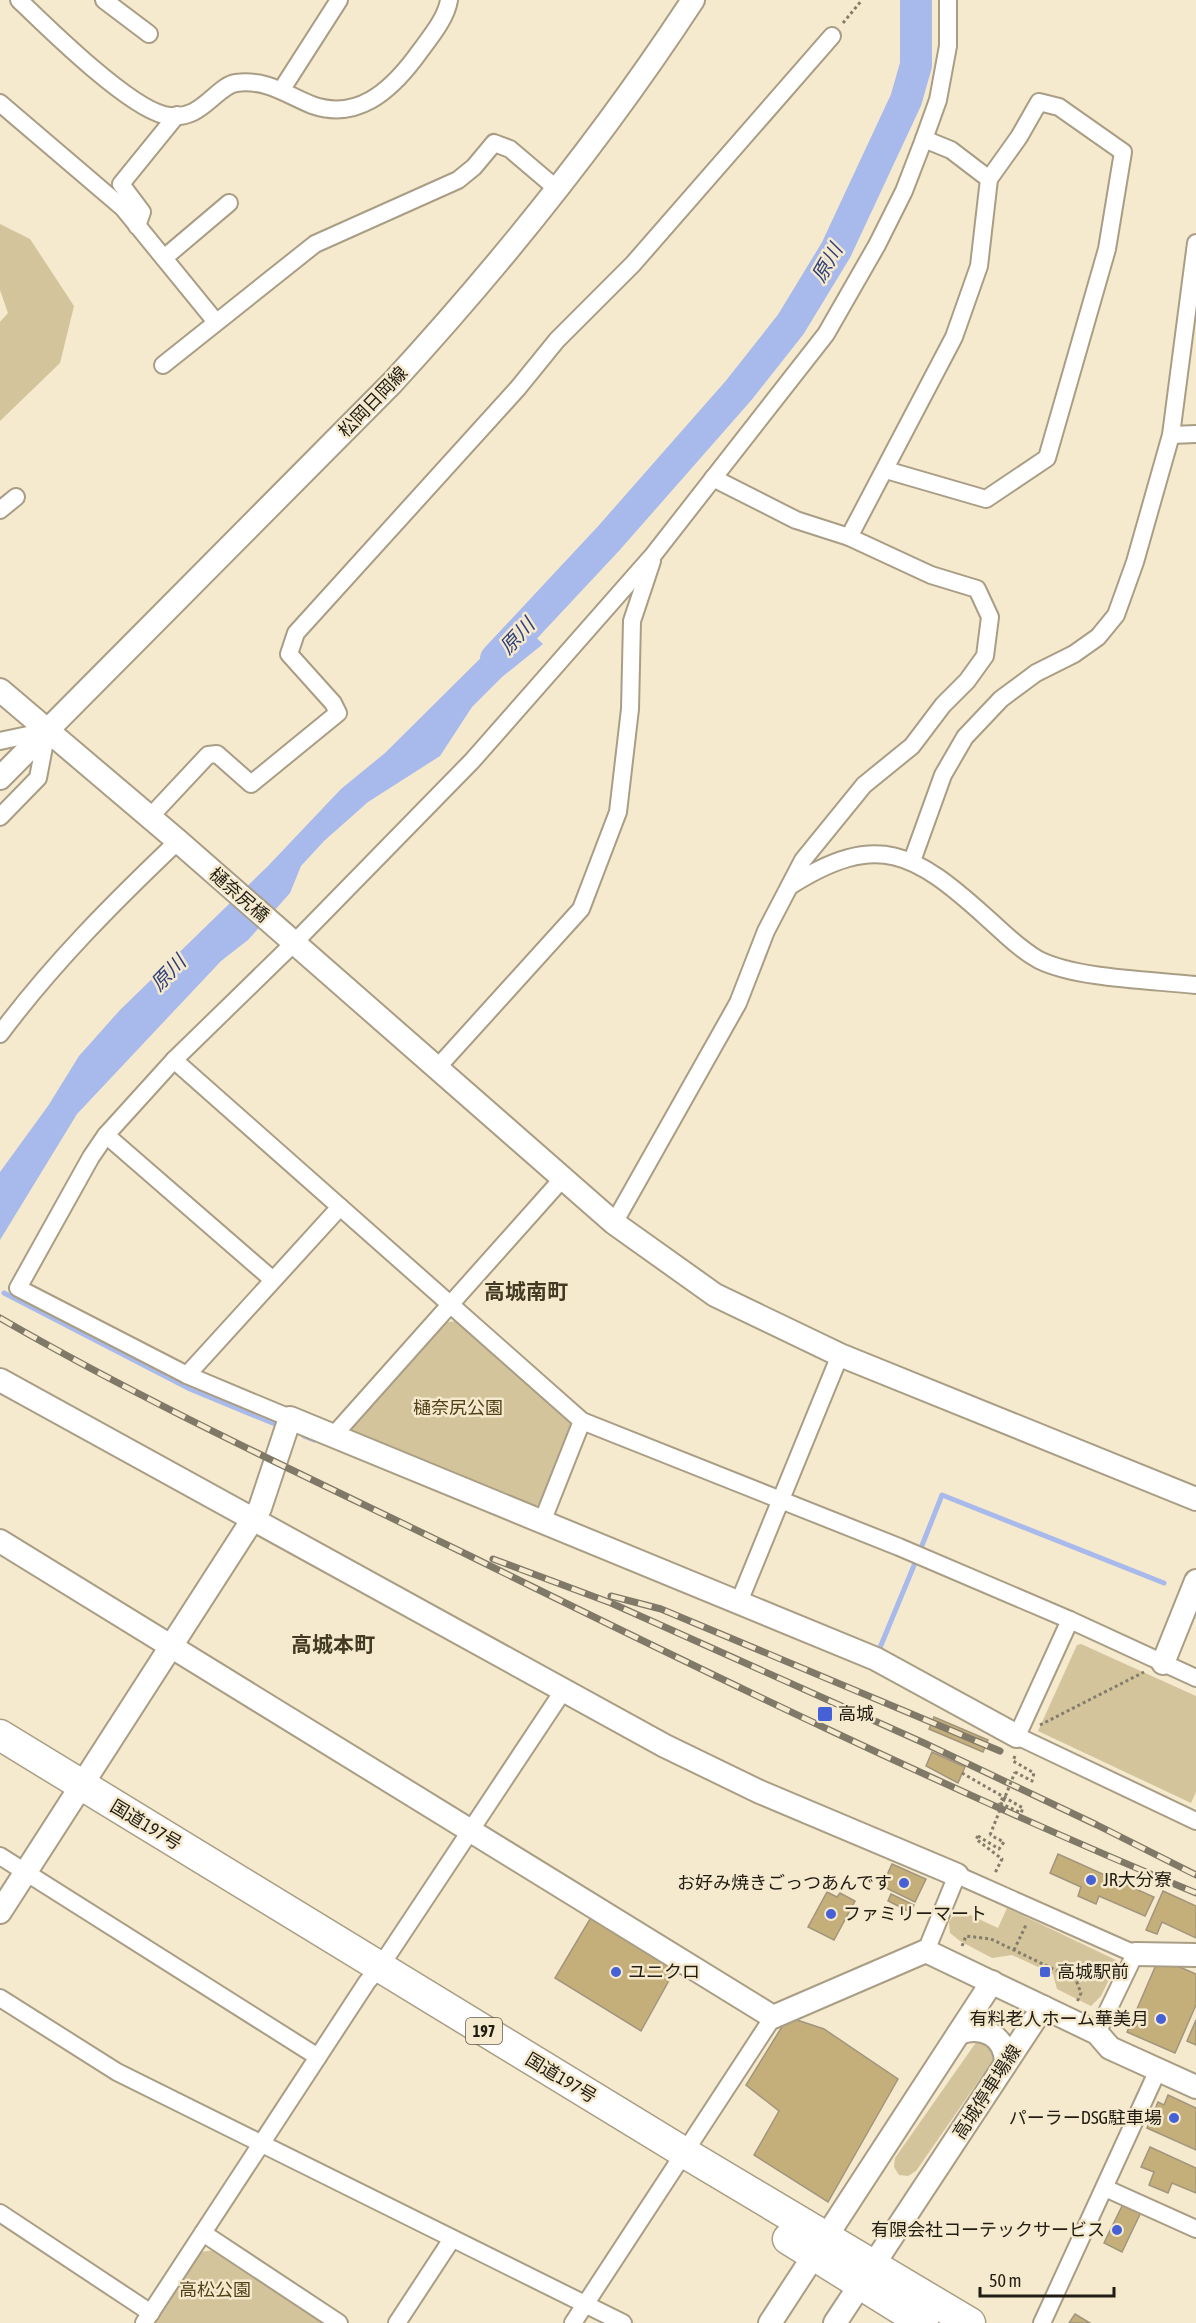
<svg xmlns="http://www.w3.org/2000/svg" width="1196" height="2323" font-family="'Asap Condensed','Noto Sans JP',sans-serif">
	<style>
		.green { fill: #d4c49b }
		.water { fill: #a8b9eb }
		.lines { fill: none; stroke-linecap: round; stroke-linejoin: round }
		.stream { stroke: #a8b9eb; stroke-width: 5 }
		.river { stroke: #a8b9eb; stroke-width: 32 }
		.building { fill: #c4ae7a; stroke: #a1967d; stroke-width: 1.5 }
		.street-casing { stroke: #a99e85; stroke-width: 20 }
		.secondary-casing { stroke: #a99e85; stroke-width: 26 }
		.highway-casing { stroke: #a99e85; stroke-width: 33 }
		.path { stroke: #847d6b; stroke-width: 3; stroke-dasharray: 3 3; stroke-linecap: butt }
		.street { stroke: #fff; stroke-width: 16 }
		.secondary { stroke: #fff; stroke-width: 22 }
		.highway { stroke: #fff; stroke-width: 30 }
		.rail-casing { stroke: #807967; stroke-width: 7 }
		.rail { stroke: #f5e9ce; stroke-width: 4.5; stroke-dasharray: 14; stroke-linecap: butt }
		.path-bridge { stroke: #847d6b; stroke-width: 3; stroke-dasharray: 3 3; stroke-linecap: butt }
		.poi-dot { fill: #4661d5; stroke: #f5e9ce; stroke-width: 2 }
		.labels { text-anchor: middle; stroke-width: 5; stroke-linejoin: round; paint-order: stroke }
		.shield { fill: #f5e9ce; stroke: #615a4b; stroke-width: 1.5 }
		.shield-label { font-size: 16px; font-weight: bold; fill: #211d13 }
		.street-label { font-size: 18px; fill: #211d13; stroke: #f5e9ce }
		.park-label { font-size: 18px; fill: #514118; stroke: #f5e9ce }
		.poi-label { font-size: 18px; fill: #211d13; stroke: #f5e9ce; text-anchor: start }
		.water-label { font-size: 20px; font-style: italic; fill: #2f407b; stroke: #f5e9ce }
		.quarter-label { font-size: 21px; font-weight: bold; fill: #433a23; stroke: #f5e9ce }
	</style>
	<rect width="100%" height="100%" fill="#f5e9ce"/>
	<g class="green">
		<polygon points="0,224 30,239 74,306 60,363 0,421 0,322 8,313 0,290"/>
		<polygon points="458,1321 569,1419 571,1428 540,1504 532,1507 352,1434 351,1428 447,1322"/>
		<polygon points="1081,1644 1196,1696 1196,1792 1191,1803 1038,1731 1077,1645"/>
		<polygon points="1007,1908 1118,1961 1101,1996 1091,2006 1057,1989 1053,1974 1012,1955 992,1958 960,1941 950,1933 949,1922 955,1913 966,1913 998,1928"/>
		<polygon points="977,2041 990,2042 995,2057 916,2171 908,2176 899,2175 894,2167 895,2158"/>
		<polygon points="214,2250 326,2323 154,2323 201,2252"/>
	</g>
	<polygon class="water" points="518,621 543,644 502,677 472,707 440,756 368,802 324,841 301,866 290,893 248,940 221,961 77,1114 0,1240 0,1172 48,1106 79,1056 120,1010 268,866 341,789 385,753"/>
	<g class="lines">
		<g class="stream">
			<polyline points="4,1293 190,1389 275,1424"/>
			<polyline points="304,1436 314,1440"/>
			<polyline points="921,1548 942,1495 1164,1583"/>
			<polyline points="879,1650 915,1563"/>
		</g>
		<polyline class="river" points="496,659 609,538 739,390 791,324 836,250 906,100 916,65 916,0"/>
	</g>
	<g class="building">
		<polygon points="934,1717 988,1740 983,1752 929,1729"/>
		<polygon points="932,1752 965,1767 958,1783 926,1766"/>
		<polygon points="1058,1854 1154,1897 1145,1916 1099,1896 1096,1904 1078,1896 1081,1887 1050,1873"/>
		<polygon points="892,1864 926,1879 915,1902 882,1886"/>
		<polygon points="1163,1891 1196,1906 1196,1938 1162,1922 1157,1934 1146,1930"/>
		<polygon points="827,1892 837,1897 840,1893 855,1901 834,1940 808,1927"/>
		<polygon points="891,1894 914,1905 910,1912 888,1901"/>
		<polygon points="593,1914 677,1966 641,2031 555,1978"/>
		<polygon points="1159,1958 1196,1974 1196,2005 1175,2053 1127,2032"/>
		<polygon points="788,2017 824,2029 898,2079 828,2202 754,2155 779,2111 746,2085"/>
		<polygon points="1196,2020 1196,2045 1187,2041"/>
		<polygon points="1168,2095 1196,2108 1196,2150 1147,2128 1158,2102 1164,2105"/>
		<polygon points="1150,2147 1196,2168 1196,2193 1172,2183 1168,2193 1149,2185 1154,2172 1141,2167"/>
		<polygon points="1124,2202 1142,2210 1122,2252 1104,2243"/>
		<polygon points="1075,2314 1090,2323 1069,2323"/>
	</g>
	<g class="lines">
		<defs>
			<g id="street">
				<path d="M19,0C48,28 127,106 164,115C201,124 215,86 236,83C267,79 285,94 312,105C357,121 390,91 415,58C427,41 446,20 449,0"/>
				<polyline points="104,0 149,34"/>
				<polyline points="282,89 339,0"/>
				<polyline points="0,103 123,208 216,322"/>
				<polyline points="137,226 142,212 121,184 177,115"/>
				<polyline points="164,258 229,203"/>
				<polyline points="163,365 315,244 458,180 474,167 494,143 510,149 557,189"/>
				<polyline points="1171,435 1196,434"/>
				<polyline points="886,470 986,499 1047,458 1107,249 1123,152 1059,107 1039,102 1019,137 989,179"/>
				<polyline points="0,510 16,497"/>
				<polyline points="849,537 954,337 979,266 989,179 951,150 924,139"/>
				<polyline points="0,741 47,731 38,778 0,817"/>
				<polyline points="150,817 208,755 217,754 251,784 338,713 333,703 289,654 296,633 518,388 557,340 633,264 832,36"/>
				<polyline points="912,861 943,775 965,737 1001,699 1036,673 1074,654 1098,637 1116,615 1135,562 1171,435 1196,243"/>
				<path d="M790,886C878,830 915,853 986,917C1003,932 1019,949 1039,960C1078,979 1151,980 1196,985"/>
				<path d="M0,1034C53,963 114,902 178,841"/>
				<polyline points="174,1060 582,1421 899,1547 1070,1620 1196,1678"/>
				<polyline points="437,1068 581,909 618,812 630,709 632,621 652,561"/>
				<polyline points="106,1135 273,1280"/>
				<polyline points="614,1223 738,1003 766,931 803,860 864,785 912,746 943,705 967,681 985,656 990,617 977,589 931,575 849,537 796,520 713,478"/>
				<polyline points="187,1375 340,1207"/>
				<polyline points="290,1418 187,1375 18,1288 91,1157 106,1135 174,1060 294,943 472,761 654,554 826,334 877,245 904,191 924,139 938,100 948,46 948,0"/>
				<polyline points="333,1436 563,1178"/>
				<polyline points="542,1522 582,1421"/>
				<polyline points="739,1602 840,1355"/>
				<polyline points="1070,1620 1017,1736 1196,1821"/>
				<polyline points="0,1856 318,2057"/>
				<polyline points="926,1951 957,1875 1135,1954 1097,2033"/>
				<polyline points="0,1998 117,2072 623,2323"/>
				<polyline points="1105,2188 1196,2229"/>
				<polyline points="0,2213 151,2313"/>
				<polyline points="203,2233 339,2323"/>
				<polyline points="144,2323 367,1982 380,1967 563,1691"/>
				<polyline points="397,2323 452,2239"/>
				<polyline points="573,2323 773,2017"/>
				<polyline points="1042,2323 1158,2070"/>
			</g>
			<g id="secondary">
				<polyline points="0,690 178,841 614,1223 715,1295 840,1355 1196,1499"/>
				<path d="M0,778L392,383C502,263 604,136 693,0"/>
				<polyline points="0,1380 665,1746 760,1792 957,1875"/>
				<polyline points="0,1541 773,2017 926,1951 1097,2033 1110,2048 1196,2087"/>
				<polyline points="1163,1663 1196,1581"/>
				<polyline points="0,1912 260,1508 290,1418 876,1659 1017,1736"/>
				<polyline points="1135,1954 1196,1955"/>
				<path d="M959,2033C983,2024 1005,2036 1006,2062"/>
				<polyline points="770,2323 992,1982"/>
				<polyline points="835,2323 1043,2007"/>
			</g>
			<g id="highway">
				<polyline points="0,1735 685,2153 970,2323"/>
				<polyline points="788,2239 923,2323"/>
			</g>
		</defs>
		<use href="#street" class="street-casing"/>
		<use href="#secondary" class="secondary-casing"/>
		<use href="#highway" class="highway-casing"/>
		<g class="path">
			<polyline points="843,23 862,0"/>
			<polyline points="1040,1725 1144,1672"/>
			<polyline points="1015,1772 1032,1781 1034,1773 1013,1761 1015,1756"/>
			<polyline points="962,1773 1023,1808 1021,1813 1000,1803 1003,1797"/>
			<polyline points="978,1836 976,1839 1002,1859 995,1873"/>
			<polyline points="978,1836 999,1849 1004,1842 990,1835"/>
			<polyline points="962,1946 966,1936 991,1939 1076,1980 1081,1993 1077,2002"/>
			<polyline points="1014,1950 1026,1925"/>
		</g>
		<use href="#street" class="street"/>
		<use href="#secondary" class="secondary"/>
		<use href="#highway" class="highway"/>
		<defs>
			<g id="rail">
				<path d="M0,1318C152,1406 312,1479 470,1556C709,1674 950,1791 1196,1893"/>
				<polyline points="493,1559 611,1603 924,1743 1097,1825 1196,1875"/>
				<polyline points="611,1596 661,1609 1000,1751"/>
			</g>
		</defs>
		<use href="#rail" class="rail-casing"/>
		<use href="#rail" class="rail"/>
		<polyline class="path-bridge" points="990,1835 1015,1772"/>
	</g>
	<g class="poi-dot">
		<rect x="817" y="1706" width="16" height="16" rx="3"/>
		<circle cx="1091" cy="1880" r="6"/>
		<circle cx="904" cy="1883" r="6"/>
		<circle cx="831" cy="1914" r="6"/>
		<circle cx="616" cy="1972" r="6"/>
		<rect x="1039" y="1966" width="12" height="12" rx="3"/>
		<circle cx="1161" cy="2019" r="6"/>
		<circle cx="1174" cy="2118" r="6"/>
		<circle cx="1117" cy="2230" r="6"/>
	</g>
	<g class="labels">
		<rect class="shield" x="466" y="2018" width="36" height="26" rx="4.5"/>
		<g class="shield-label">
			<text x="484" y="2037">197</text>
		</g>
		<g class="street-label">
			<text transform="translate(373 402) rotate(-46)" y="6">松岡日岡線</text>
			<text transform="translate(239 895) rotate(41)" y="6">樋奈尻橋</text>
			<text transform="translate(146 1825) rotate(31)" y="6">国道197号</text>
			<text transform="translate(561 2078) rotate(31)" y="6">国道197号</text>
			<text transform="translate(987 2092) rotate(-57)" y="6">高城停車場線</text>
		</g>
		<g class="park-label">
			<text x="458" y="1414">樋奈尻公園</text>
			<text x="215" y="2296">高松公園</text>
		</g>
		<g class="poi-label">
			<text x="838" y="1720">高城</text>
			<text x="1103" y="1886">JR大分寮</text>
			<text x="892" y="1889" text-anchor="end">お好み焼きごっつあんです</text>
			<text x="843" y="1920">ファミリーマート</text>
			<text x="628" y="1978">ユニクロ</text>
			<text x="1057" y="1978">高城駅前</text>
			<text x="1149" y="2025" text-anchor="end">有料老人ホーム華美月</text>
			<text x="1162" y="2124" text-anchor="end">パーラーDSG駐車場</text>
			<text x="1105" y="2236" text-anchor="end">有限会社コーテックサービス</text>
		</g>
		<g class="water-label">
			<text transform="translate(827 263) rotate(-60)" y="7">原川</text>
			<text transform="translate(517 636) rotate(-47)" y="7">原川</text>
			<text transform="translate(168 973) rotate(-46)" y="7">原川</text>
		</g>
		<g class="quarter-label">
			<text x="526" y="1299">高城南町</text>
			<text x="333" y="1652">高城本町</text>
		</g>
	</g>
	<path d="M980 2287v9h134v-9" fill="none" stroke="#211d13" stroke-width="3"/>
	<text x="989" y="2287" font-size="18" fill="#211d13" stroke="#f5e9ce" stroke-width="4.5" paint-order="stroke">50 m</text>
</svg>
